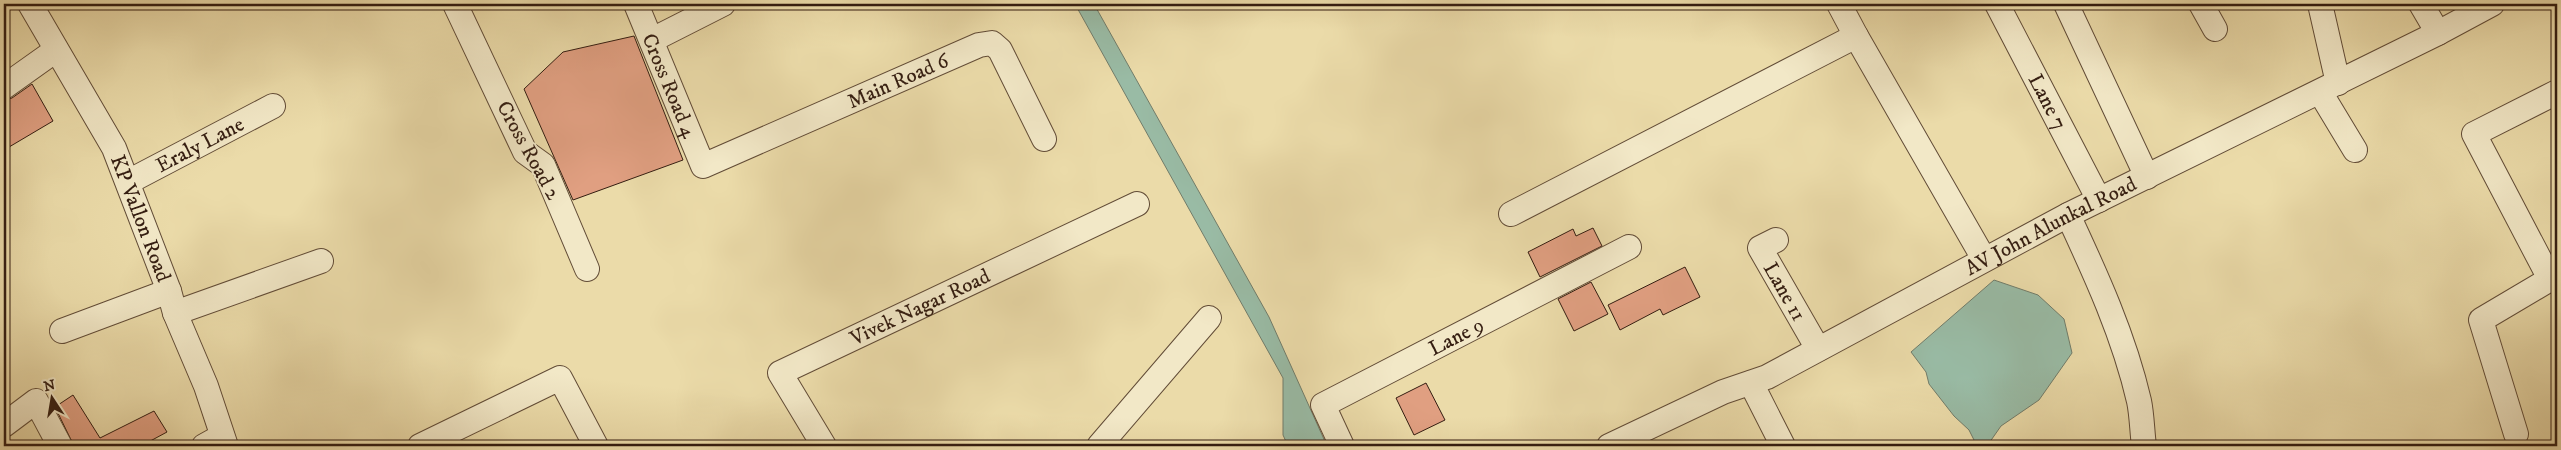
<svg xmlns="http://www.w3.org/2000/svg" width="2561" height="450" font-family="'IM FELL DW Pica',serif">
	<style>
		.water { fill: #99bba5; stroke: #717c6a }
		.building { fill: #e09f81; stroke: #341d11 }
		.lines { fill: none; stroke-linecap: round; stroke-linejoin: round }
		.minor-casing { stroke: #624c37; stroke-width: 26 }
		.minor { stroke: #f2e8c7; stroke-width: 24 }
		.labels { text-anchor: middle; stroke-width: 4; stroke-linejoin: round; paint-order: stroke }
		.street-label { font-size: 21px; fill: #341d11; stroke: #f2e8c7 }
	</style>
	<rect width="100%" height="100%" fill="#ebdba9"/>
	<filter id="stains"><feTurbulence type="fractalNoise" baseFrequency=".004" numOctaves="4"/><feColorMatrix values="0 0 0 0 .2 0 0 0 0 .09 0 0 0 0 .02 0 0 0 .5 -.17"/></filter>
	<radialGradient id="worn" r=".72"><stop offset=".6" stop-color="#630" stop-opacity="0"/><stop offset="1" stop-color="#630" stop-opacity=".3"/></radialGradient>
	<g class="water">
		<polygon points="1075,4 1094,4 1269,317 1327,446 1288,446 1283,435 1283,378"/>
		<polygon points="1994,280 2038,295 2064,319 2072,353 2039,400 2001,426 1987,446 1977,446 1969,430 1954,416 1929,384 1926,372 1911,352"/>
	</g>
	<g class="building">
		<polygon points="634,36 683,160 573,200 524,89 563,52"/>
		<polygon points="32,84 53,121 4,150 4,100 12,98"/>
		<polygon points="1593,228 1602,246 1540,277 1528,252 1573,229 1576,236"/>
		<polygon points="1685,267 1700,297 1663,315 1660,309 1620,330 1608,305"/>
		<polygon points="1591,282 1608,314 1574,331 1558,299"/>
		<polygon points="1426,383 1445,420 1414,435 1396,398"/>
		<polygon points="73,395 100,438 154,411 167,432 141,446 74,446 55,407"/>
	</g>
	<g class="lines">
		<defs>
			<g id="minor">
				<path id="s1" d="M30,4L114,148L169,291L175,313L206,386L226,446"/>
				<polyline points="455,4 525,152 543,165 587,269"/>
				<path id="s2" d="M636,4L703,166L979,45L992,43L1000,50L1044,139"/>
				<polyline points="1839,4 1856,36"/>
				<path id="s3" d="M1997,4L2099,200"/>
				<polyline points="2066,4 2147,177"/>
				<polyline points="2201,4 2215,29"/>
				<polyline points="2320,4 2338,83"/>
				<polyline points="2421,4 2438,33"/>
				<polyline points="652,40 723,4"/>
				<polyline points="4,87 56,50"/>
				<polyline points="2320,92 2355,150"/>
				<path id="s4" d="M128,182L273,106"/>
				<polyline points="1511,214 1856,36 1984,259"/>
				<path d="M2068,215C2096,275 2124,336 2139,401C2142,415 2142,431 2144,446"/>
				<path id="s5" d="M1776,240L1760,248L1818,349"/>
				<polyline points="2550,279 2474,134 2557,92"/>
				<polyline points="175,313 321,261"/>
				<polyline points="62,331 169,291"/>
				<polyline points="1751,383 1783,446"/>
				<polyline points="4,425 36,401 60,446"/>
				<polyline points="2516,434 2481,320 2557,275"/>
				<polyline points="204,446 222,436"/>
				<polyline points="420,446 560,378 596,446"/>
				<path id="s6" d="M824,446L780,373L1137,204"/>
				<polyline points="1099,446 1209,318"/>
				<path id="s7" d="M1342,446L1323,405L1629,247"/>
				<path id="s8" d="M1609,446L1723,392L1767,377L2068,215L2438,33L2492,4"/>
			</g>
		</defs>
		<use href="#minor" class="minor-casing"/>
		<use href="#minor" class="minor"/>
	</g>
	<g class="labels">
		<g class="street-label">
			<text dy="7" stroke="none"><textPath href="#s2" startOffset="388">Main Road 6</textPath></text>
			<text dy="7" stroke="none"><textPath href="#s2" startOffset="88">Cross Road 4</textPath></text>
			<text dy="7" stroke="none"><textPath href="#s3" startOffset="110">Lane 7</textPath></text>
			<text dy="7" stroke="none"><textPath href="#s4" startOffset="81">Eraly Lane</textPath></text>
			<text transform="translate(529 150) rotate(61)" y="7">Cross Road 2</text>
			<text dy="7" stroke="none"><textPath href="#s1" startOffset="242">KP Vallon Road</textPath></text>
			<text dy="7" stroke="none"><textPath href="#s8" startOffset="494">AV John Alunkal Road</textPath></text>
			<text dy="7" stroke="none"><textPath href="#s5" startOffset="68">Lane 11</textPath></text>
			<text dy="7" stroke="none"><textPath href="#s6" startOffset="240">Vivek Nagar Road</textPath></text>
			<text dy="7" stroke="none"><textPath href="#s7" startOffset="195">Lane 9</textPath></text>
		</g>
	</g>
	<rect width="2561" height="450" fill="none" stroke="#ebdba9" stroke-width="20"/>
	<rect x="5" y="5" width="2551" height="440" fill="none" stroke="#341d11" stroke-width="2.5"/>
	<rect x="10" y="10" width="2541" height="430" fill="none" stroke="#341d11"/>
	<g transform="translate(52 398) rotate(348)" stroke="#f2e8c7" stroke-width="4" paint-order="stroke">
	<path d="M0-4L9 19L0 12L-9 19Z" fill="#341d11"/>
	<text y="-8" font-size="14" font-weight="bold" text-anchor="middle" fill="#341d11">N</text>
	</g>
	<rect width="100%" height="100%" filter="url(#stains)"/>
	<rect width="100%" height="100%" fill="url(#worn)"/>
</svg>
